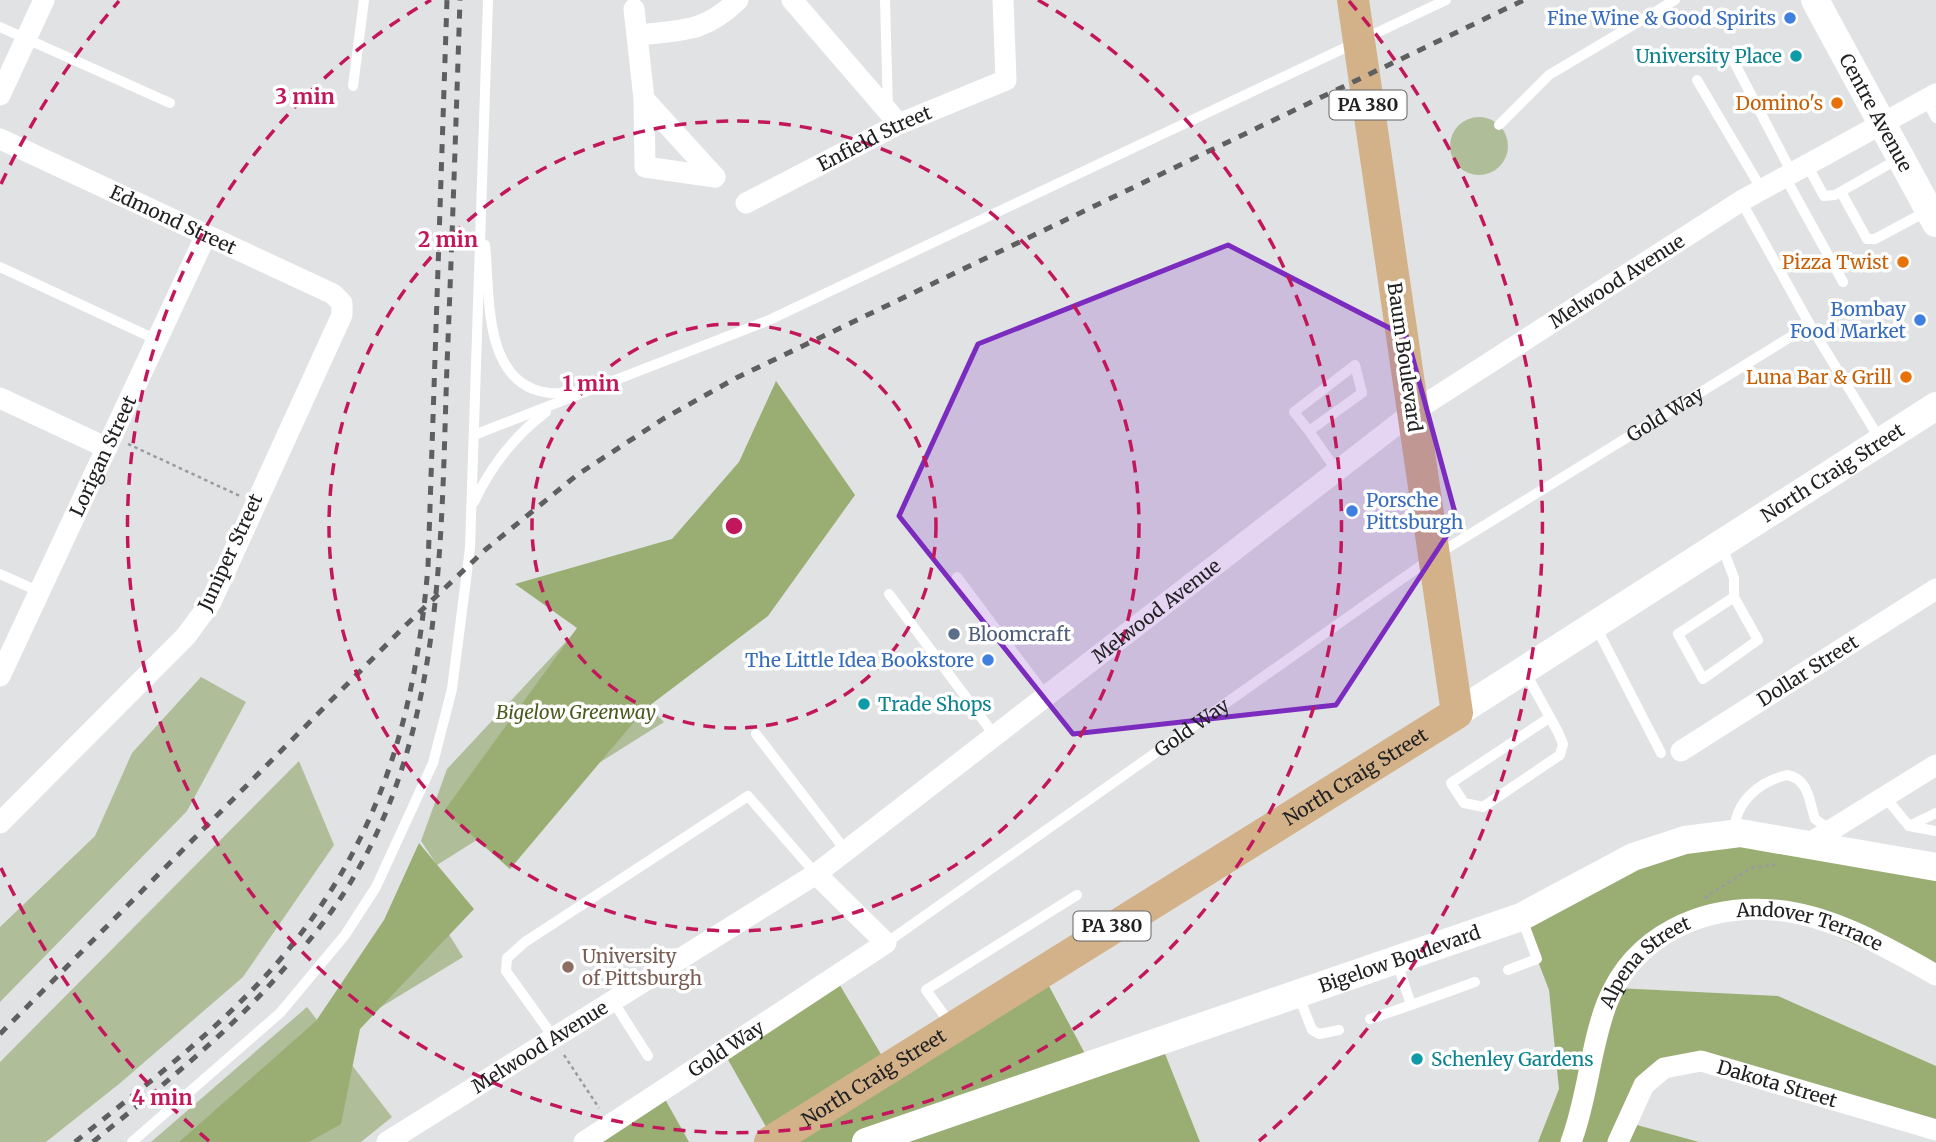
<svg xmlns="http://www.w3.org/2000/svg" width="1936" height="1142" font-family="Merriweather,serif">
	<style>
		.green { fill: #b0bd99 }
		.forest { fill: #9aae74 }
		.lines { fill: none; stroke-linecap: round; stroke-linejoin: round }
		.path { stroke: #9a9b9d; stroke-width: 2.5; stroke-dasharray: 3.5 3.5; stroke-linecap: butt }
		.service { stroke: #fff; stroke-width: 10 }
		.minor { stroke: #fff; stroke-width: 21 }
		.secondary { stroke: #fff; stroke-width: 28 }
		.primary { stroke: #d3b28a; stroke-width: 32 }
		.rail { stroke: #5f5f60; stroke-width: 5; stroke-dasharray: 9 9; stroke-linecap: butt }
		.marked { fill: #7b2cbf; fill-opacity: 0.2; stroke: #7b2cbf; stroke-width: 5; stroke-linejoin: round }
		.ring { fill: none; stroke: #c2185b; stroke-width: 3.5; stroke-dasharray: 12 9 }
		.shop-dot { fill: #3f7fe0; stroke: #fff; stroke-width: 2.5 }
		.culture-dot { fill: #0f9aa8; stroke: #fff; stroke-width: 2.5 }
		.food-dot { fill: #e8710a; stroke: #fff; stroke-width: 2.5 }
		.service-dot { fill: #5c6f8a; stroke: #fff; stroke-width: 2.5 }
		.education-dot { fill: #8d6e63; stroke: #fff; stroke-width: 2.5 }
		.labels { text-anchor: middle; stroke-width: 7; stroke-linejoin: round; paint-order: stroke }
		.shield { fill: #fff; stroke: #646464; stroke-width: 2 }
		.shield-label { font-size: 18px; font-weight: bold; fill: #212122 }
		.shop-label { font-size: 19px; fill: #366cbe; stroke: #fff; text-anchor: end }
		.culture-label { font-size: 19px; fill: #0d838f; stroke: #fff; text-anchor: start }
		.food-label { font-size: 19px; fill: #c56008; stroke: #fff; text-anchor: end }
		.street-label { font-size: 19px; fill: #212122; stroke: #fff }
		.service-label { font-size: 19px; fill: #4e5e75; stroke: #fff; text-anchor: start }
		.park-label { font-size: 19px; font-style: italic; fill: #495b1c; stroke: #fff }
		.education-label { font-size: 19px; fill: #785e54; stroke: #fff; text-anchor: start }
		.centre { fill: #c2185b; stroke: #fff; stroke-width: 3.5 }
		.ring-label { font-size: 21px; text-anchor: middle; font-weight: bold; fill: #c2185b; stroke: #fff; stroke-width: 7; stroke-linejoin: round; paint-order: stroke }
	</style>
	<rect width="100%" height="100%" fill="#e1e2e4"/>
	<g class="green">
		<circle cx="1479" cy="146" r="29"/>
		<polygon points="574,633 664,722 437,865 421,841 447,769"/>
		<polygon points="201,677 246,702 187,811 0,1002 0,927 95,836 132,753"/>
		<polygon points="299,761 334,845 243,977 119,1084 46,1142 0,1142 0,1062"/>
		<polygon points="427,899 463,957 358,1021"/>
		<polygon points="307,1007 392,1117 361,1142 151,1142"/>
	</g>
	<g class="forest">
		<polygon points="776,381 855,495 768,616 645,709 510,869 444,811 577,628 515,584 672,539 739,462"/>
		<polygon points="1685,840 1936,867 1936,979 1775,910 1677,925 1616,988 1778,996 1936,1066 1936,1130 1701,1061 1664,1068 1626,1122 1699,1142 1538,1142 1559,1089 1549,990 1521,917"/>
		<polygon points="419,843 474,909 360,1029 341,1124 309,1142 179,1142 316,1021 384,920"/>
		<polygon points="1041,971 1091,1065 1160,1041 1200,1142 770,1142 773,1139 723,1051 835,977 888,1066"/>
		<polygon points="661,1092 689,1142 584,1142"/>
	</g>
	<g class="lines">
		<g class="path">
			<polyline points="128,444 240,496"/>
			<polyline points="1704,898 1751,868 1779,864"/>
			<polyline points="564,1055 599,1108"/>
		</g>
		<g class="service">
			<polyline points="885,0 888,109"/>
			<polyline points="0,27 170,103"/>
			<polyline points="1733,60 1792,173"/>
			<polyline points="1697,80 1762,190"/>
			<polyline points="353,86 364,0"/>
			<polyline points="1926,100 1936,118"/>
			<polyline points="1499,125 1549,75 1675,0"/>
			<polyline points="1807,165 1824,196 1835,195 1898,159"/>
			<polyline points="1785,177 1843,282"/>
			<polyline points="1841,192 1867,239 1875,239 1929,210"/>
			<polyline points="1741,201 1810,325 1881,441"/>
			<path d="M485,245C490,290 483,369 533,389C547,395 563,393 577,393"/>
			<polyline points="0,267 157,340"/>
			<polyline points="1309,431 1294,412 1355,365 1362,393 1309,431 1337,471"/>
			<polyline points="474,435 767,321 1446,0"/>
			<path d="M474,502C491,466 514,436 546,412"/>
			<polyline points="1721,544 1734,578 1734,597 1758,640 1703,679 1678,634 1734,597"/>
			<polyline points="0,574 40,592"/>
			<polyline points="957,577 1046,696"/>
			<polyline points="889,594 995,736"/>
			<polyline points="1595,625 1661,753"/>
			<polyline points="1524,670 1558,732 1563,744 1560,755 1483,807 1464,803 1451,783 1549,718"/>
			<polyline points="756,734 846,851"/>
			<polyline points="1885,797 1909,826 1936,831"/>
			<polyline points="1909,826 1936,813"/>
			<path d="M1734,833C1735,802 1758,782 1787,775C1809,779 1809,801 1815,819L1831,830"/>
			<path id="s1" d="M886,943L1433,557L1810,325"/>
			<polyline points="1397,962 1411,1005 1475,982"/>
			<polyline points="1508,970 1537,959 1522,919"/>
			<polyline points="1298,994 1312,1030 1319,1034 1339,1030"/>
			<polyline points="613,1001 648,1056"/>
			<polyline points="1370,1019 1411,1005"/>
			<polyline points="952,1026 926,990 1077,895"/>
			<polyline points="554,1038 506,971 507,958 525,942 748,796 816,874"/>
			<polyline points="132,1142 280,1013 345,935 376,887 433,763 452,689 470,548 488,0"/>
		</g>
		<g class="minor">
			<polyline points="792,0 899,124"/>
			<polyline points="634,9 644,99 645,167 715,177"/>
			<path d="M638,35C682,30 704,33 738,0"/>
			<polyline points="0,95 44,0"/>
			<polyline points="644,99 715,177"/>
			<path id="s2" d="M0,139L333,294L342,303V315L211,602L186,636L0,823"/>
			<path id="s3" d="M746,203L899,124L1006,80L1003,0"/>
			<polyline points="0,398 107,448"/>
			<path id="s4" d="M0,676L206,235"/>
			<path id="s5" d="M1681,751L1936,589"/>
			<polyline points="1810,843 1936,765"/>
			<path id="s6" d="M387,1142L816,874L1413,412L1741,201L1936,94"/>
			<path id="s7" d="M584,1142L886,943L816,874"/>
			<path id="s8" d="M1571,1142C1588,1097 1590,1047 1607,1003C1634,935 1703,904 1774,910C1830,914 1888,948 1936,975"/>
			<path id="s9" d="M1618,1142L1644,1085L1664,1068L1701,1061L1936,1130"/>
		</g>
		<g class="secondary">
			<path id="s10" d="M1815,0L1936,223"/>
			<path id="s11" d="M1457,713L1936,406"/>
			<path id="s12" d="M866,1142L1521,917L1633,857L1685,840L1740,833L1936,867"/>
		</g>
		<path class="primary" id="s13" d="M770,1142L1457,713L1353,0"/>
		<g class="rail">
			<path d="M307,943C445,779 440,566 447,365C452,243 456,122 460,0"/>
			<polyline points="0,1034 407,624 485,550 577,475 663,419 736,378 1524,0"/>
			<path d="M75,1142C144,1086 219,1030 278,962C379,844 415,719 428,567L447,0"/>
			<path d="M93,1142C161,1086 231,1032 288,964"/>
		</g>
	</g>
	<path class="marked" d="M1228,245L1407,337L1457,520L1336,705L1073,734L899,516L978,344Z"/>
	<g class="ring">
		<circle cx="734" cy="526" r="202"/>
		<circle cx="734" cy="526" r="405"/>
		<path d="M1038 0A607 607 0 1 1 431 0"/>
		<path d="M209 1141A809 809 0 0 1 1 868M1 184A809 809 0 0 1 119 1M1349 1A809 809 0 0 1 1259 1141"/>
	</g>
	<g class="shop-dot">
		<circle cx="1790" cy="18" r="7"/>
		<circle cx="1920" cy="320" r="7"/>
		<circle cx="1352" cy="511" r="7"/>
		<circle cx="988" cy="660" r="7"/>
	</g>
	<g class="culture-dot">
		<circle cx="1796" cy="56" r="7"/>
		<circle cx="864" cy="704" r="7"/>
		<circle cx="1417" cy="1059" r="7"/>
	</g>
	<g class="food-dot">
		<circle cx="1837" cy="103" r="7"/>
		<circle cx="1903" cy="262" r="7"/>
		<circle cx="1906" cy="377" r="7"/>
	</g>
	<circle class="service-dot" cx="954" cy="634" r="7"/>
	<circle class="education-dot" cx="568" cy="967" r="7"/>
	<g class="labels">
		<g class="shield">
			<rect x="1329.5" y="90.5" width="77" height="29" rx="5"/>
			<rect x="1073.5" y="911.5" width="77" height="29" rx="5"/>
		</g>
		<g class="shield-label">
			<text x="1368" y="111">PA 380</text>
			<text x="1112" y="932">PA 380</text>
		</g>
		<g class="shop-label">
			<text x="1776" y="25">Fine Wine &amp; Good Spirits</text>
			<text x="1906" y="316">Bombay<tspan x="1906" dy="22">Food Market</tspan></text>
			<text x="1366" y="507" text-anchor="start">Porsche<tspan x="1366" dy="22">Pittsburgh</tspan></text>
			<text x="974" y="667">The Little Idea Bookstore</text>
		</g>
		<g class="culture-label">
			<text x="1782" y="63" text-anchor="end">University Place</text>
			<text x="878" y="711">Trade Shops</text>
			<text x="1431" y="1066">Schenley Gardens</text>
		</g>
		<g class="food-label">
			<text x="1823" y="110">Domino's</text>
			<text x="1889" y="269">Pizza Twist</text>
			<text x="1892" y="384">Luna Bar &amp; Grill</text>
		</g>
		<g class="street-label">
			<text dy="7" stroke="none"><textPath href="#s10" startOffset="128">Centre Avenue</textPath></text>
			<text dy="7" stroke="none"><textPath href="#s3" startOffset="144">Enfield Street</textPath></text>
			<text dy="7" stroke="none"><textPath href="#s2" startOffset="191">Edmond Street</textPath></text>
			<text dy="7" stroke="none"><textPath href="#s6" startOffset="1503">Melwood Avenue</textPath></text>
			<text transform="translate(1405 357) rotate(82)" y="7">Baum Boulevard</text>
			<text dy="7" stroke="none"><textPath href="#s1" startOffset="942">Gold Way</textPath></text>
			<text dy="7" stroke="none"><textPath href="#s4" startOffset="243">Lorigan Street</textPath></text>
			<text dy="7" stroke="none"><textPath href="#s11" startOffset="446">North Craig Street</textPath></text>
			<text transform="translate(230 552) rotate(-65)" y="7">Juniper Street</text>
			<text dy="7" stroke="none"><textPath href="#s6" startOffset="936">Melwood Avenue</textPath></text>
			<text dy="7" stroke="none"><textPath href="#s5" startOffset="150">Dollar Street</textPath></text>
			<text dy="7" stroke="none"><textPath href="#s1" startOffset="374">Gold Way</textPath></text>
			<text dy="7" stroke="none"><textPath href="#s13" startOffset="690">North Craig Street</textPath></text>
			<text dy="7" stroke="none"><textPath href="#s8" startOffset="387">Andover Terrace</textPath></text>
			<text dy="7" stroke="none"><textPath href="#s12" startOffset="564">Bigelow Boulevard</textPath></text>
			<text dy="7" stroke="none"><textPath href="#s8" startOffset="201">Alpena Street</textPath></text>
			<text dy="7" stroke="none"><textPath href="#s6" startOffset="180">Melwood Avenue</textPath></text>
			<text dy="7" stroke="none"><textPath href="#s7" startOffset="170">Gold Way</textPath></text>
			<text dy="7" stroke="none"><textPath href="#s13" startOffset="122">North Craig Street</textPath></text>
			<text dy="7" stroke="none"><textPath href="#s9" startOffset="206">Dakota Street</textPath></text>
		</g>
		<g class="service-label">
			<text x="968" y="641">Bloomcraft</text>
		</g>
		<g class="park-label">
			<text x="576" y="719">Bigelow Greenway</text>
		</g>
		<g class="education-label">
			<text x="582" y="963">University<tspan x="582" dy="22">of Pittsburgh</tspan></text>
		</g>
	</g>
	<circle cx="734" cy="526" r="10" class="centre"/>
	<g class="ring-label">
		<text x="305" y="104">3 min</text>
		<text x="448" y="247">2 min</text>
		<text x="591" y="391">1 min</text>
		<text x="162" y="1105">4 min</text>
	</g>
</svg>
